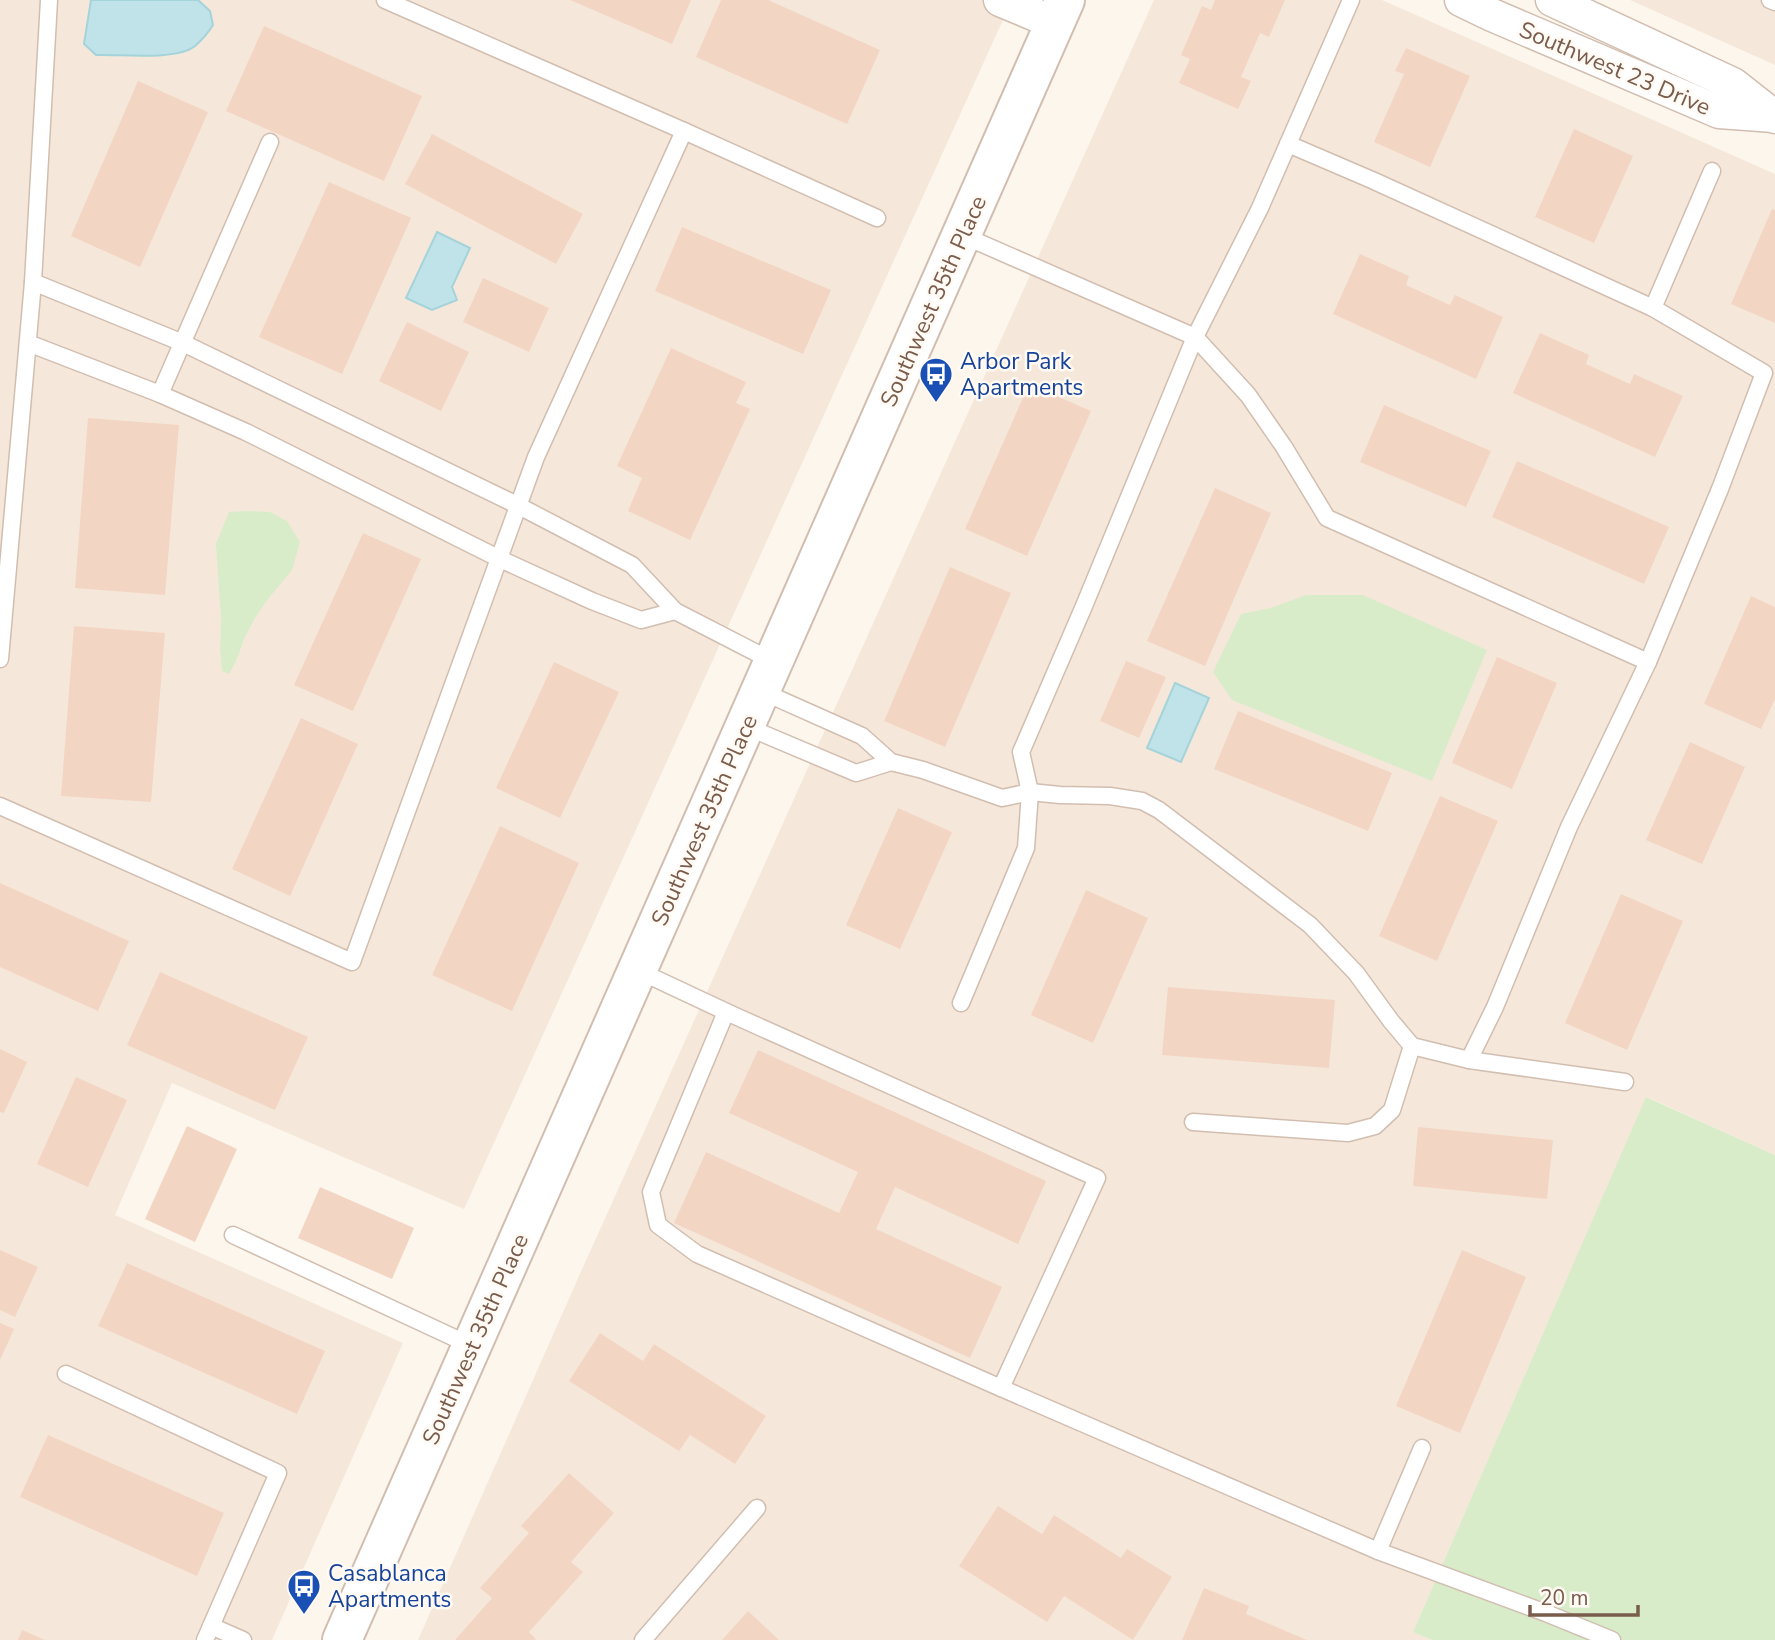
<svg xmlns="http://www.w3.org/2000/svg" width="1775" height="1640" font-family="'Nunito Sans',sans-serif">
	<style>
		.residential { fill: #f5e8da }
		.green { fill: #d8ecc9 }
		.water { fill: #bfe3e8; stroke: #a5d3da; stroke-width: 2 }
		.building { fill: #f3d5c3 }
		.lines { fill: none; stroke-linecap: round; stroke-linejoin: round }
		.service-casing { stroke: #d1beb0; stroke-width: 19 }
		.minor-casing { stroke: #d1beb0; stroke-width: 35 }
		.tertiary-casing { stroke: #d1beb0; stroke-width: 42 }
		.service { stroke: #fff; stroke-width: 16 }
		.minor { stroke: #fff; stroke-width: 32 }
		.tertiary { stroke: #fff; stroke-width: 38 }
		.labels { text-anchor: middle; stroke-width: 5; stroke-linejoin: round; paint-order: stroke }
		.street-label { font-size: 23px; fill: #7a5c4d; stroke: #fffaf3 }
		.transit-label { font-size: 23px; fill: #164399; stroke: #fffaf3; text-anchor: start }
	</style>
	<rect width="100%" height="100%" fill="#fdf6ec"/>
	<g class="residential">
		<polygon points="0,0 1012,0 464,1209 172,1083 115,1215 403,1343 272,1640 0,1640"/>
		<polygon points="1154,0 1382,0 1775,174 1775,1155 1647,1097 1413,1632 1432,1640 418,1640 579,1276"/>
		<polygon points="1630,0 1775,0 1775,65"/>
	</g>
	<g class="green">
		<polygon points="247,511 270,512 287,521 300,542 292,570 268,599 255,618 244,639 237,659 229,674 222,671 220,650 221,619 216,544 229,512"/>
		<polygon points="1306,595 1363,595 1487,650 1432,781 1232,700 1213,672 1241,614 1271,608"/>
		<polygon points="1646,1097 1775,1155 1775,1640 1432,1640 1413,1632"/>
	</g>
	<g class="water">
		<path d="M91,0H198L210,11L213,25C208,33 202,40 195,46C176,61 121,54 96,55L84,44Z"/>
		<polygon points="437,232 470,248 452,287 457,300 432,310 406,298"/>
		<polygon points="1175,683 1209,698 1181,762 1147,748"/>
	</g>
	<g class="building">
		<polygon points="570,0 691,0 672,44"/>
		<polygon points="721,0 768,0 880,50 847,124 696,57"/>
		<polygon points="1215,0 1285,0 1269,37 1260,33 1241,77 1251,81 1238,109 1179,83 1190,59 1181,55 1202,6 1211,10"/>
		<polygon points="264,26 422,96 384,181 226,111"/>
		<polygon points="1406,48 1470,76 1430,167 1374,142 1404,74 1395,71"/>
		<polygon points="138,81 208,112 140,267 71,236"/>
		<polygon points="1574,129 1633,156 1594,243 1535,217"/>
		<polygon points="432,134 583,214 556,264 405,184"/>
		<polygon points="329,182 411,218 342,374 259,337"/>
		<polygon points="1772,209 1775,210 1775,323 1731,304"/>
		<polygon points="682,227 831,290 803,354 655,291"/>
		<polygon points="1360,254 1409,276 1406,285 1450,305 1455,295 1503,317 1476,379 1333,314"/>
		<polygon points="483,278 549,308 529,352 463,322"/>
		<polygon points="407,322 469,352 441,411 379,381"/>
		<polygon points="1540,333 1589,355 1586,364 1630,384 1634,374 1683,396 1655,457 1513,393"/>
		<polygon points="671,348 746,382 736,403 750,409 690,540 628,511 642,478 617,466"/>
		<polygon points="1029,384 1091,411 1027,556 965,529"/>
		<polygon points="1384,405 1491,451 1466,507 1360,462"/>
		<polygon points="88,418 179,425 165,595 75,588"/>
		<polygon points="1517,461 1669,527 1644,584 1492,517"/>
		<polygon points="1215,488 1271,513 1205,666 1147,641"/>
		<polygon points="363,533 421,559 353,711 294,685"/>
		<polygon points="950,567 1011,593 945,747 884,721"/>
		<polygon points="1751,596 1775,607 1775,699 1761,729 1704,704"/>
		<polygon points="74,626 165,633 151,802 61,796"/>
		<polygon points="1497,657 1557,683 1512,789 1452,763"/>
		<polygon points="1126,661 1166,677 1139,738 1100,721"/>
		<polygon points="554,662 619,692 560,818 496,788"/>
		<polygon points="1238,711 1392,773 1368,831 1214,769"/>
		<polygon points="301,718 358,744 290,896 232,869"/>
		<polygon points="1690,742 1745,767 1702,864 1646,840"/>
		<polygon points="1440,796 1498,821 1437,961 1379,936"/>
		<polygon points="898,808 952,832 900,949 846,925"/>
		<polygon points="500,826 579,863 512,1011 432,975"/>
		<polygon points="0,883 129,941 98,1011 0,967"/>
		<polygon points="1086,890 1148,918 1093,1043 1031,1015"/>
		<polygon points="1621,894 1683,921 1627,1050 1565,1023"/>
		<polygon points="160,972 308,1037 275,1110 127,1045"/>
		<polygon points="1168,987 1335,1000 1329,1068 1162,1055"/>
		<polygon points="0,1049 27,1062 4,1113 0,1112"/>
		<polygon points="758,1050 1046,1181 1018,1244 895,1187 876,1229 1002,1287 970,1358 674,1223 706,1152 839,1213 858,1172 729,1113"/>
		<polygon points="76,1077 127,1100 88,1187 37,1164"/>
		<polygon points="187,1126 237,1149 195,1242 145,1219"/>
		<polygon points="1418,1127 1553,1140 1547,1199 1413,1186"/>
		<polygon points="320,1187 414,1228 392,1279 298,1238"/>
		<polygon points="0,1250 38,1267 15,1317 0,1310"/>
		<polygon points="1462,1250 1526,1277 1460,1433 1396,1406"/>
		<polygon points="127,1263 325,1351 297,1414 98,1326"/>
		<polygon points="0,1323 14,1329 0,1360"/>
		<polygon points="600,1333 643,1361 654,1344 766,1416 735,1464 690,1435 679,1451 569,1381"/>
		<polygon points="48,1435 224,1513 197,1576 20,1497"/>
		<polygon points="569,1473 614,1513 571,1562 583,1572 529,1632 536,1639 535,1640 455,1640 492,1598 480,1588 529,1533 521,1526"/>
		<polygon points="998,1506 1042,1534 1054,1515 1121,1558 1127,1549 1172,1577 1133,1640 1064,1596 1047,1622 959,1566"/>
		<polygon points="1204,1588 1249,1606 1246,1614 1307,1640 1182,1640"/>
		<polygon points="748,1611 779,1640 722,1640"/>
		<polygon points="22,1630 45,1640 18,1640"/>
	</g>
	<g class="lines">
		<defs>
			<g id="service">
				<polyline points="385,0 684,131 877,218"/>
				<polyline points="1770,0 1775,2"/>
				<polyline points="1288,144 1372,180 1653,308 1764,373 1720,489 1648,662 1569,827 1495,1007 1469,1060"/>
				<polyline points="962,235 1195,337 1248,395 1284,447 1327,518 1648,662"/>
				<polyline points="33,282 183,343 519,506 632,565 675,611 774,662"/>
				<polyline points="1653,308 1712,171"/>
				<polyline points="28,343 160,394 246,432 500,559 592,601 641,620 675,611"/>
				<polyline points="160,394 270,142"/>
				<polyline points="0,659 33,282 49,0"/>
				<polyline points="761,691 862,736 891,762 923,770 1002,798 1030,792 1060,795 1110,796 1142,801 1159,810 1310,925 1356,973 1391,1021 1412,1046 1469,1060 1625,1082"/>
				<polyline points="745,726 856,773 891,762"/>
				<polyline points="0,806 352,962 536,457 684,131"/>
				<polyline points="637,970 733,1015 1097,1178 1001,1388 697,1254 658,1225 651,1192 726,1012"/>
				<polyline points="961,1003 1026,848 1030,792 1021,752 1084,606 1195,337 1260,208 1351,0"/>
				<polyline points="1193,1122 1348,1133 1375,1126 1392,1110 1412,1046"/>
				<polyline points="233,1235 472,1346"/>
				<polyline points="66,1374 278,1473 205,1640"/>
				<polyline points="1001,1388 1378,1551 1546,1613 1612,1640"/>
				<polyline points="1378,1551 1422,1448"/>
				<polyline points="211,1626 243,1640"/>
				<polyline points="643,1640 757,1508"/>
			</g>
			<g id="minor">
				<polyline points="1000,0 1055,23"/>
				<polyline points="1461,0 1492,15 1719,112 1774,116"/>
				<polyline points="1552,0 1733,84 1775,117"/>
			</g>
			<polyline id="tertiary" points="342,1640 1065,0"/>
		</defs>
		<use href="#service" class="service-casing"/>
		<use href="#minor" class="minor-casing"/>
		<use href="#tertiary" class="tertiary-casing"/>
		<use href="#service" class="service"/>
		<use href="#minor" class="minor"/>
		<use href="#tertiary" class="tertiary"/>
	</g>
	<defs>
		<symbol id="bus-pin" viewBox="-11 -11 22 30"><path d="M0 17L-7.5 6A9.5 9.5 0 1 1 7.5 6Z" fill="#1a4fb4" stroke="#fffaf3"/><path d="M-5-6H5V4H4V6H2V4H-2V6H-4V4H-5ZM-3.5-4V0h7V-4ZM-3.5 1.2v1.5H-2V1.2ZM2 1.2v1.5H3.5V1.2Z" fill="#fff"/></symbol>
	</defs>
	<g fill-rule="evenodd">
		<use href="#bus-pin" x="917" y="355" width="38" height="52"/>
		<use href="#bus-pin" x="285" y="1567" width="38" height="52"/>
	</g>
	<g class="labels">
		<g class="street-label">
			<text transform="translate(1615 68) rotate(23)" y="8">Southwest 23 Drive</text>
			<text transform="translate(933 301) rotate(-66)" y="8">Southwest 35th Place</text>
			<text transform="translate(704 820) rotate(-66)" y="8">Southwest 35th Place</text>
			<text transform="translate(475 1339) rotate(-66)" y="8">Southwest 35th Place</text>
		</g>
		<g class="transit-label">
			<text x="960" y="369">Arbor Park<tspan x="960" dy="26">Apartments</tspan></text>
			<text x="328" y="1581">Casablanca<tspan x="328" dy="26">Apartments</tspan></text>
		</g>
	</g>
	<path d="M1530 1605v10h108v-10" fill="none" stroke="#7a5c4d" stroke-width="3.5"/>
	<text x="1540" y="1605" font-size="21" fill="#7a5c4d" stroke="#fffaf3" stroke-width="5" paint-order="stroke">20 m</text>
</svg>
